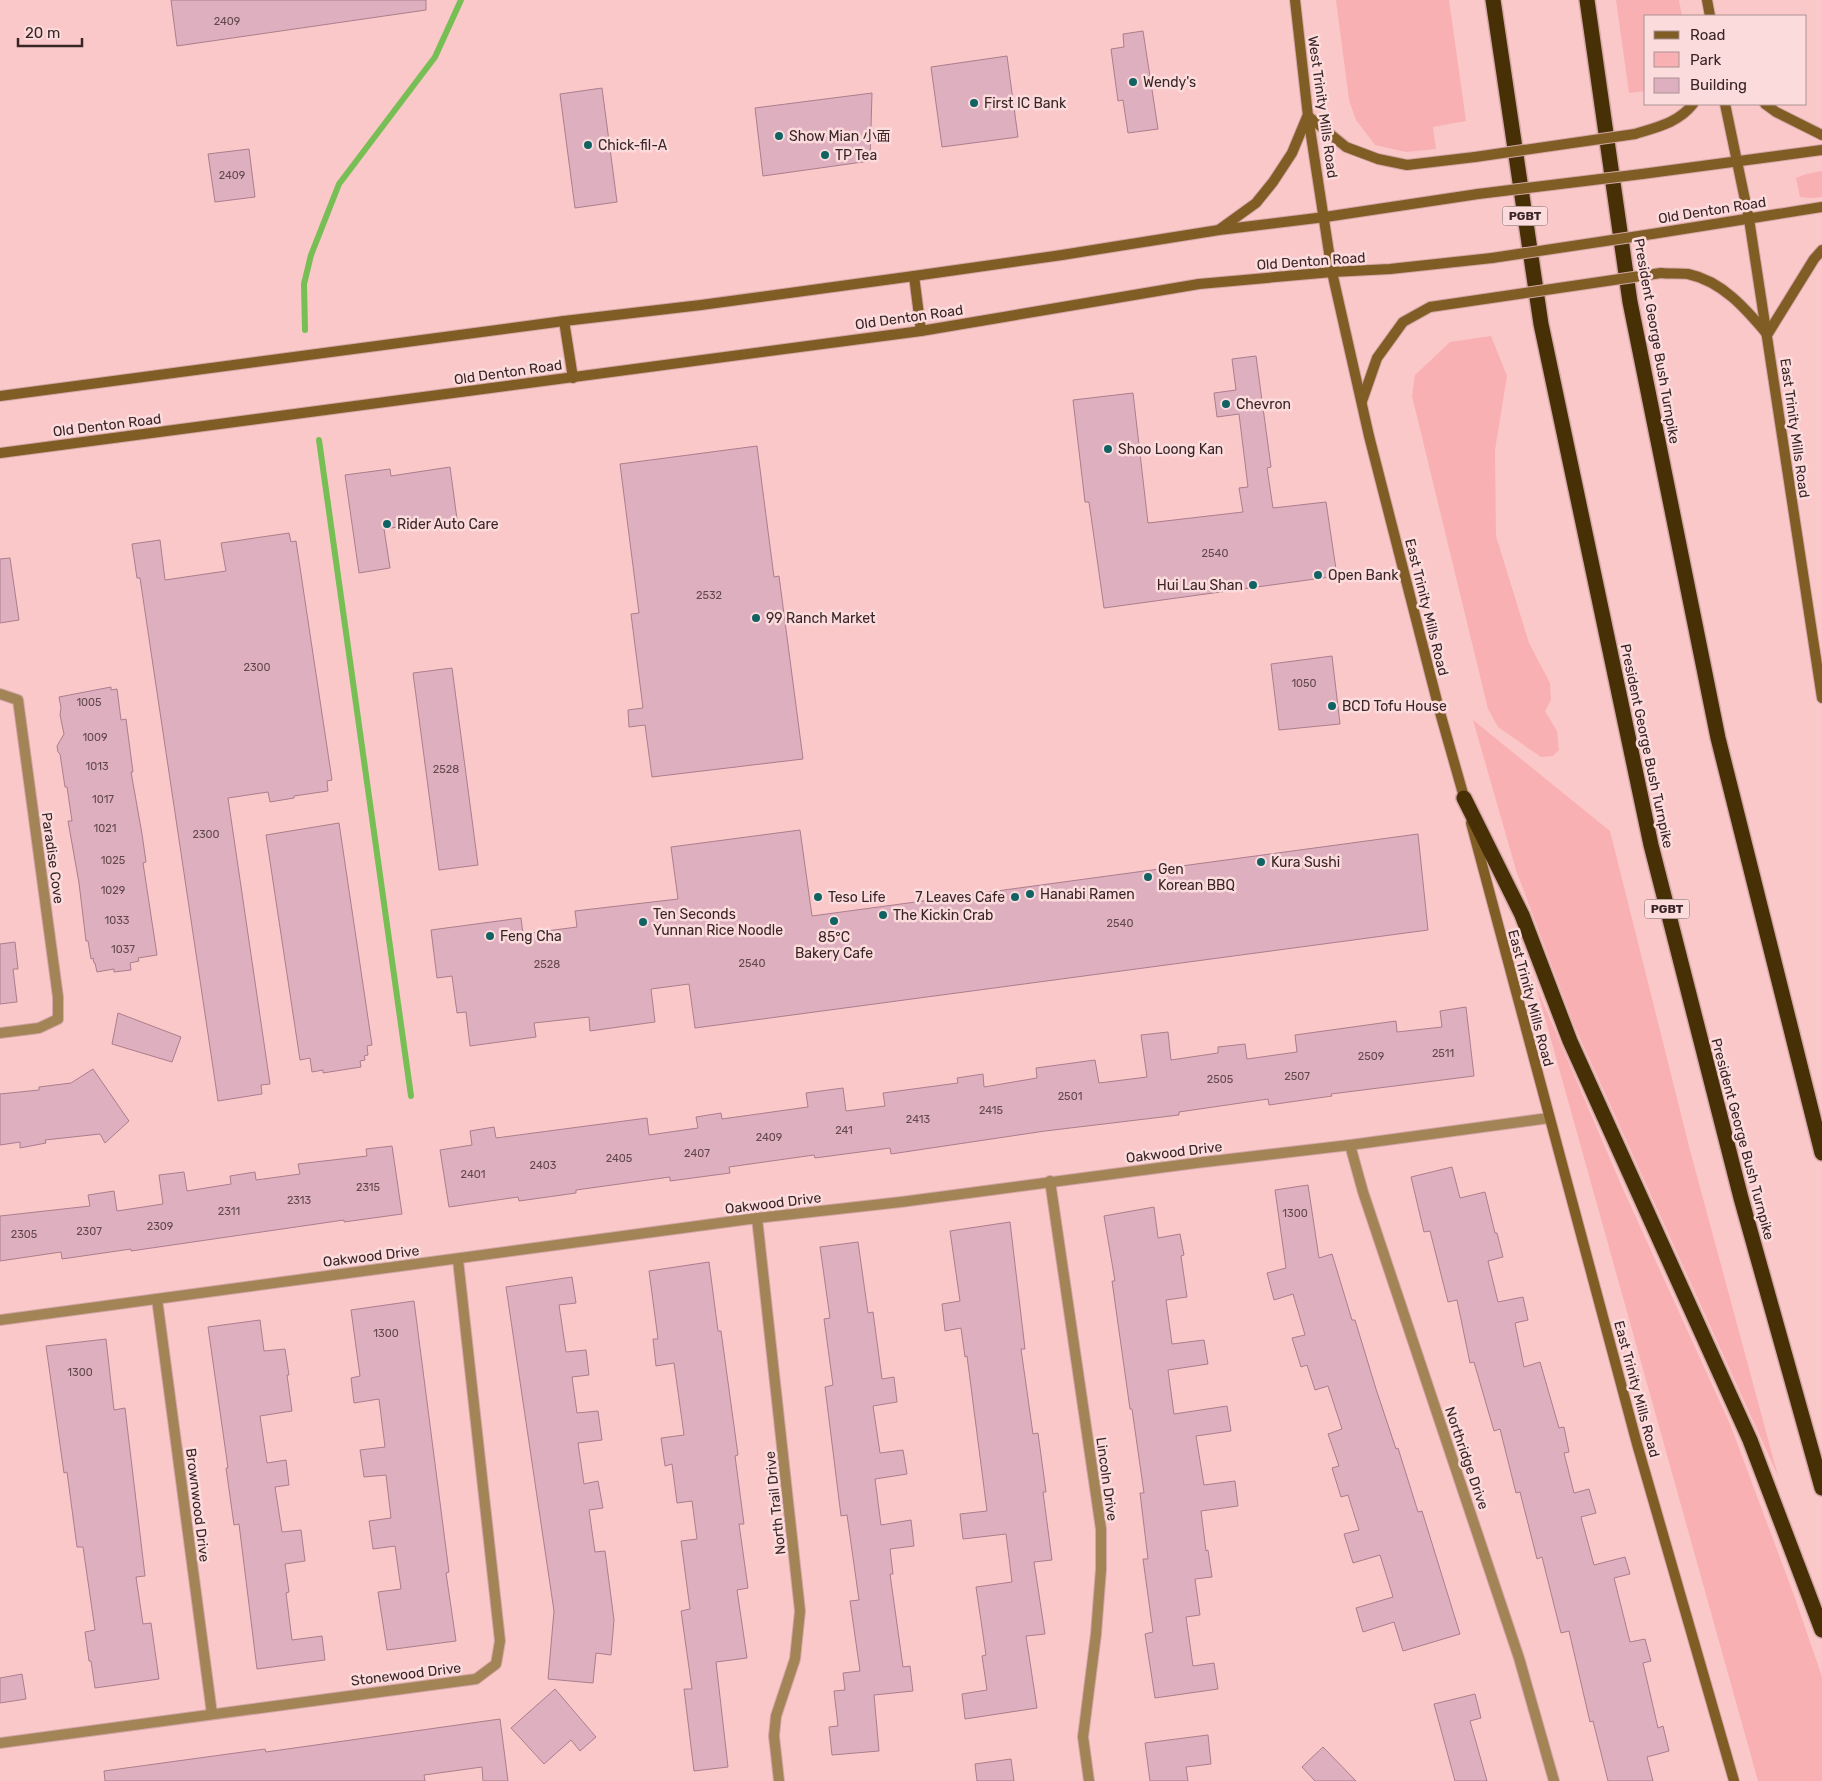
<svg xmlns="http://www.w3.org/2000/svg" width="1822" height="1781" font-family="Rubik,'Noto Sans SC',sans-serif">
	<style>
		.green { fill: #f8b0b2 }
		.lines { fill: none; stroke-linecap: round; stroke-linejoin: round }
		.stream { stroke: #77bf54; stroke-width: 6 }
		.building { fill: #deafbf; stroke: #ab7e8d }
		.minor-casing { stroke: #d4a7a8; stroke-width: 12 }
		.secondary-casing { stroke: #d4a7a8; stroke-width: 12 }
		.motorway-casing { stroke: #d4a7a8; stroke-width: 18 }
		.minor { stroke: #a28457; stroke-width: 10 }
		.secondary { stroke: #805d24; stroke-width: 10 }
		.motorway { stroke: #473006; stroke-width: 15 }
		.secondary-bridge-casing { stroke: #d4a7a8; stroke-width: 12; stroke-linecap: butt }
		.secondary-bridge { stroke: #805d24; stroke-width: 10 }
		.poi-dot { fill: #106263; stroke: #fbdbdc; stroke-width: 2 }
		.labels { text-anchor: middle; stroke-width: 5; stroke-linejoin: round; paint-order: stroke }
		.number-label { font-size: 11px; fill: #62484c }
		.shield { fill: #fbdbdc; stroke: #735c5d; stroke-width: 1 }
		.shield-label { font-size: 12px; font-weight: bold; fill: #392526 }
		.poi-label { font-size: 14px; fill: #392526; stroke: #fbdbdc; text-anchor: start }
		.street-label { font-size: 14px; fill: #392526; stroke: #fbdbdc }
	</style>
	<rect width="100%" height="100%" fill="#fbc8c9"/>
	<g class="green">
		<polygon points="1336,0 1449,0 1466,121 1433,127 1436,149 1406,152 1375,145 1356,120 1349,100"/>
		<polygon points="1616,0 1679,0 1682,16 1646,16 1646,91 1629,93"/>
		<polygon points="1822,171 1822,197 1811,198 1800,197 1796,178 1806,174"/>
		<polygon points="1491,336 1507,376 1495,450 1496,536 1529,643 1550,683 1551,700 1545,711 1557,731 1559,750 1553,756 1541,757 1498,727 1488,709 1412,396 1415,375 1450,342"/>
		<polygon points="1473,720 1610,831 1691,1154 1778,1476 1574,1025 1516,870"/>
		<polygon points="1536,986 1623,1189 1730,1424 1795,1598 1822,1677 1822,1781 1758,1781"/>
	</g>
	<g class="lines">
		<g class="stream">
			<polyline points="305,330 304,284 311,255 339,184 435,57 461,0"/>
			<polyline points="319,440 411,1096"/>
		</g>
	</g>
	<g class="building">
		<polygon points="171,0 426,0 426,10 177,46"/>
		<polygon points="1143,31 1158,129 1128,133 1123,100 1118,101 1111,49 1124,47 1123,34"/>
		<polygon points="1007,56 1018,137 942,147 931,67"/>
		<polygon points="602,88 617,202 575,208 560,94"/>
		<polygon points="872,93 870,161 763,176 755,108"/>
		<polygon points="249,149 255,197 215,202 208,154"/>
		<polygon points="1256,356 1271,467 1267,468 1273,508 1326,502 1337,576 1104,608 1089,502 1085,502 1073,400 1133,393 1148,523 1243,512 1239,488 1248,487 1239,414 1217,417 1214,393 1236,390 1232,359"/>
		<polygon points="757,446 774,577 779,576 803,759 652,777 645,725 629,727 628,710 643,708 631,614 639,613 620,464"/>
		<polygon points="450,467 457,519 384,529 390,568 359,573 345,475 390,469 391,476"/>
		<polygon points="289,533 291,542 296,541 332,780 327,781 328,791 294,796 294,798 270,802 268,792 228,798 270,1084 261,1085 262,1094 218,1101 140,578 137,578 132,544 160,540 165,580 226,571 221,543"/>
		<polygon points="10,558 19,620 0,623 0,559"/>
		<polygon points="1332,656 1340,724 1279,730 1271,664"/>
		<polygon points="452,668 478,865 439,870 413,673"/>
		<polygon points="111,687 111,690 117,689 121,720 126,719 133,772 131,772 142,834 146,862 143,863 157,955 138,958 139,961 130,963 131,970 114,972 114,969 97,972 95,963 94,963 93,958 91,959 88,941 86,941 79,883 68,821 72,821 67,787 65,787 60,754 58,752 57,746 64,734 60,715 61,708 59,697"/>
		<polygon points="339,823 372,1045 367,1046 368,1055 364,1056 365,1060 360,1061 361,1067 323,1073 323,1070 312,1072 310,1058 300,1060 266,835"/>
		<polygon points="800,830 812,916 1418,834 1428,930 695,1028 689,984 651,989 655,1022 590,1031 589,1017 534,1023 536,1037 470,1046 466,1012 457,1013 452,976 437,978 431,930 521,918 523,934 577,927 575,911 678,899 671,847"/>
		<polygon points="15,942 18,969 13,969 17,1002 0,1004 0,944"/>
		<polygon points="1466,1007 1474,1076 1331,1094 1332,1096 1269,1105 1268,1099 1179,1112 1179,1115 1045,1131 891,1154 890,1148 815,1158 814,1155 729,1167 730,1173 670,1181 670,1177 576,1190 576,1193 519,1201 518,1197 449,1207 440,1150 472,1145 470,1131 494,1127 496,1138 647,1118 649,1135 698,1128 696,1117 721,1113 722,1119 808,1107 806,1093 843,1088 846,1111 885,1106 883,1093 958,1083 957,1078 983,1074 984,1087 1037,1078 1036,1068 1095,1060 1099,1083 1147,1077 1141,1035 1168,1032 1171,1060 1218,1053 1218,1047 1245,1044 1247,1059 1297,1052 1295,1035 1396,1021 1397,1032 1442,1027 1440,1011"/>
		<polygon points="118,1013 181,1037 172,1062 112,1044"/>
		<polygon points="93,1069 129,1121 105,1143 100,1134 45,1140 46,1143 20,1148 20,1142 0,1145 0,1094 39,1090 39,1087 71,1083"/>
		<polygon points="392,1146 402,1214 344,1222 344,1220 131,1251 131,1249 62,1259 61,1252 0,1261 0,1216 90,1206 88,1195 114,1191 117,1211 163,1204 159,1175 184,1172 187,1191 231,1184 230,1176 255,1172 256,1180 300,1174 298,1164 367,1156 366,1149"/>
		<polygon points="1452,1167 1460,1198 1485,1192 1495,1233 1497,1233 1503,1257 1488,1261 1498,1302 1523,1297 1528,1320 1515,1323 1524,1367 1540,1362 1559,1428 1564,1427 1569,1452 1564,1453 1574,1493 1589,1489 1596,1513 1581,1517 1594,1565 1625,1557 1630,1574 1614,1578 1630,1642 1645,1639 1651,1661 1643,1663 1658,1728 1663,1726 1669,1751 1647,1757 1653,1781 1608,1781 1593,1721 1590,1722 1569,1631 1561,1633 1542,1557 1537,1559 1520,1492 1516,1493 1500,1429 1494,1431 1474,1362 1470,1363 1457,1300 1448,1302 1430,1231 1424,1232 1411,1177"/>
		<polygon points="1308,1185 1319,1258 1332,1254 1352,1320 1355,1320 1376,1389 1396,1449 1398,1448 1418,1512 1422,1511 1460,1634 1403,1651 1394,1622 1363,1632 1356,1608 1393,1597 1380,1555 1353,1563 1344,1534 1359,1530 1348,1495 1341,1497 1332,1468 1339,1466 1328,1434 1342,1429 1328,1386 1315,1390 1307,1365 1301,1367 1292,1338 1305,1335 1293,1294 1274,1300 1267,1273 1286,1268 1275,1190"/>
		<polygon points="1154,1207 1158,1238 1180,1234 1184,1255 1181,1256 1187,1297 1166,1300 1172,1344 1204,1340 1208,1364 1168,1370 1174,1414 1227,1406 1231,1431 1196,1436 1204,1485 1235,1481 1238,1506 1201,1511 1206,1551 1208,1550 1212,1577 1195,1579 1200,1615 1186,1617 1193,1666 1214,1663 1218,1689 1155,1698 1145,1634 1153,1632 1143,1559 1148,1559 1140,1493 1144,1493 1132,1409 1130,1409 1112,1281 1115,1281 1104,1216"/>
		<polygon points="1010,1222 1025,1349 1021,1349 1033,1434 1038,1433 1046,1492 1043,1492 1052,1560 1034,1562 1045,1634 1026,1636 1037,1708 965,1719 962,1694 987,1690 982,1656 986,1655 976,1587 1012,1582 1006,1534 963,1539 960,1514 987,1511 967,1356 965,1357 961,1328 945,1331 942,1304 960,1301 950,1231"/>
		<polygon points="858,1242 868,1313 873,1312 882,1379 894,1377 897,1402 873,1406 880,1453 903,1450 907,1474 875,1479 881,1525 911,1520 914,1546 890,1549 893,1574 890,1574 903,1667 910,1666 913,1691 874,1695 879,1751 832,1755 829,1727 838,1726 834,1691 845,1690 843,1673 860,1671 850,1601 859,1600 847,1515 841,1516 825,1387 833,1385 824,1319 830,1318 820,1247"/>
		<polygon points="709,1262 718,1331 721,1331 738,1455 735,1456 744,1524 739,1524 748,1588 737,1590 747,1658 716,1662 728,1767 694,1771 684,1689 692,1689 681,1611 690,1609 681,1541 697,1539 692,1501 677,1503 672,1464 665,1466 661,1438 684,1435 674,1363 656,1366 653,1339 658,1339 649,1271"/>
		<polygon points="572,1277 576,1303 559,1305 566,1352 586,1350 589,1375 572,1377 577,1413 598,1411 602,1440 578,1443 584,1484 598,1481 603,1508 589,1510 595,1552 605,1551 614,1620 611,1655 596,1653 593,1683 548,1679 554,1611 506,1287"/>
		<polygon points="414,1301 449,1572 446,1573 456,1641 387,1650 378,1592 401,1589 395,1546 373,1549 369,1521 391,1518 386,1475 364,1477 360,1450 385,1447 379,1399 354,1403 351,1378 360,1376 351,1310"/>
		<polygon points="260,1320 264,1351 285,1349 289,1375 287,1375 292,1411 260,1416 267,1463 286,1460 289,1485 275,1487 282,1532 301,1530 305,1561 285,1564 289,1592 286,1593 292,1640 322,1636 325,1660 257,1669 239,1524 234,1525 226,1468 228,1468 208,1327"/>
		<polygon points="106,1339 114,1410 125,1408 145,1576 136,1577 143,1624 151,1623 159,1679 95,1688 91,1661 89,1661 85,1632 95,1630 83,1547 77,1547 67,1472 64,1473 46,1346"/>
		<polygon points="22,1674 26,1699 0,1703 0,1678"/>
		<polygon points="555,1689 596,1737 580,1751 571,1740 544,1764 511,1728"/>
		<polygon points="1475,1694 1481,1718 1470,1721 1487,1781 1455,1781 1434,1704"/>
		<polygon points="500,1719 508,1781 483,1781 482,1767 424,1775 425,1781 105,1781 104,1771 265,1749 266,1752"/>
		<polygon points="1208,1735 1211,1764 1186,1767 1188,1781 1150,1781 1145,1743"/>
		<polygon points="1323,1747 1356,1781 1315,1781 1302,1767"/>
		<polygon points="1011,1759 1014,1781 977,1781 975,1764"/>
	</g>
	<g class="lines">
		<defs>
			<g id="minor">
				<polyline points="0,694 18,700 58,997 58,1019 39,1028 0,1033"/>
				<polyline points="1350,1145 1363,1192 1519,1658 1554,1781"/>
				<polyline points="1050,1181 1101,1529 1101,1569 1096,1634 1083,1737 1089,1781"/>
				<polyline points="757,1218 800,1611 795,1659 776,1716 774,1736 779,1781"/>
				<polyline points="157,1299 212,1714"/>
				<polyline points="0,1320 757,1218 901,1202 1196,1163 1350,1145 1549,1118"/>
				<polyline points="0,1743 476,1679 496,1664 500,1641 458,1260"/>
			</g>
			<g id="secondary">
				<polyline points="1295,0 1308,116 1332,272 1369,436 1439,709 1466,804"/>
				<polyline points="1707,0 1710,16"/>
				<polyline points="1725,104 1749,219 1822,698"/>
				<polyline points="1765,104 1776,112 1822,135"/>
				<polyline points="1308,116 1346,147 1378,159 1407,165 1475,157"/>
				<path d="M1635,134C1657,127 1678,123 1693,104"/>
				<polyline points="1642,174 1822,150"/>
				<polyline points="1220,229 1256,203 1273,182 1292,153 1307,117"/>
				<polyline points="1652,234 1822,207"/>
				<path d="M1661,273C1669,274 1679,273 1688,274C1722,281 1746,309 1767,334"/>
				<polyline points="914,276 921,331"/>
				<polyline points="564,321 573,378"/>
				<polyline points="1767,335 1814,259 1822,250"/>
				<polyline points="0,396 564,321 701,305 914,276 1062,255 1219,230 1325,217 1478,194"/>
				<polyline points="1362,401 1377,358 1403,322 1430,307 1498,297"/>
				<polyline points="0,453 921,331 1199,284 1332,272 1390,269 1492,258"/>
				<polyline points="1471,823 1637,1444 1734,1781"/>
			</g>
			<g id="motorway">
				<polyline points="1493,0 1541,324 1651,845 1741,1198 1822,1488"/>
				<polyline points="1587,0 1630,302 1718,738 1822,1153"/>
				<polyline points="1464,798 1522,915 1570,1041 1750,1440 1822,1630"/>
			</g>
		</defs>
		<use href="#minor" class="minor-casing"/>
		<use href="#secondary" class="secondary-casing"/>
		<use href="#motorway" class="motorway-casing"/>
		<use href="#minor" class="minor"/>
		<use href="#secondary" class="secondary"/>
		<use href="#motorway" class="motorway"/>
		<defs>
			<g id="secondary-bridge">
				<polyline points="1475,157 1635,134"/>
				<polyline points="1478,194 1642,174"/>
				<polyline points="1492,258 1652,234"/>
				<polyline points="1498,297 1661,273"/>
			</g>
		</defs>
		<use href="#secondary-bridge" class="secondary-bridge-casing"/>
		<use href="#secondary-bridge" class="secondary-bridge"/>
	</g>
	<g class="poi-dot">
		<circle cx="1133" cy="82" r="5"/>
		<circle cx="974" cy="103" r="5"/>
		<circle cx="779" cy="136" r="5"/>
		<circle cx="588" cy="145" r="5"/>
		<circle cx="825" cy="155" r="5"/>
		<circle cx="1226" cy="404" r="5"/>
		<circle cx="1108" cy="449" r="5"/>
		<circle cx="387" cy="524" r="5"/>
		<circle cx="1318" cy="575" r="5"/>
		<circle cx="1253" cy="585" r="5"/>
		<circle cx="756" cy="618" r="5"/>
		<circle cx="1332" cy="706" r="5"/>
		<circle cx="1261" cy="862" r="5"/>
		<circle cx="1148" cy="877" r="5"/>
		<circle cx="1030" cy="894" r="5"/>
		<circle cx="818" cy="897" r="5"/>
		<circle cx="1015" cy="897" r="5"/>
		<circle cx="883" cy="915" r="5"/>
		<circle cx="834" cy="921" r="5"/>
		<circle cx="643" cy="922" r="5"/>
		<circle cx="490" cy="936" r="5"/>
	</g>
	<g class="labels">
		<g class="number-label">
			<text x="227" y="25">2409</text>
			<text x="232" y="179">2409</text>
			<text x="1215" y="557">2540</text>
			<text x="709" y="599">2532</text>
			<text x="257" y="671">2300</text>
			<text x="1304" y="687">1050</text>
			<text x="89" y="706">1005</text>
			<text x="95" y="741">1009</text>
			<text x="97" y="770">1013</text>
			<text x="446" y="773">2528</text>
			<text x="103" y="803">1017</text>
			<text x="105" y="832">1021</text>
			<text x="206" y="838">2300</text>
			<text x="113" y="864">1025</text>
			<text x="113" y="894">1029</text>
			<text x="117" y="924">1033</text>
			<text x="1120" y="927">2540</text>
			<text x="123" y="953">1037</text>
			<text x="752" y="967">2540</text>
			<text x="547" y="968">2528</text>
			<text x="1443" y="1057">2511</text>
			<text x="1371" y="1060">2509</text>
			<text x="1297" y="1080">2507</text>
			<text x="1220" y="1083">2505</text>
			<text x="1070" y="1100">2501</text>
			<text x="991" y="1114">2415</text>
			<text x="918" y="1123">2413</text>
			<text x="844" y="1134">241</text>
			<text x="769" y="1141">2409</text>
			<text x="697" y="1157">2407</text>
			<text x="619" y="1162">2405</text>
			<text x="543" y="1169">2403</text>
			<text x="473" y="1178">2401</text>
			<text x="368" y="1191">2315</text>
			<text x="299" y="1204">2313</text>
			<text x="229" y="1215">2311</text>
			<text x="1295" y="1217">1300</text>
			<text x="160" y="1230">2309</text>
			<text x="89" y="1235">2307</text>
			<text x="24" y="1238">2305</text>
			<text x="386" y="1337">1300</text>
			<text x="80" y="1376">1300</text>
		</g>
		<g class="shield">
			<rect x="1502.5" y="206.5" width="45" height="19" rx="4"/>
			<rect x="1644.5" y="899.5" width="45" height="19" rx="4"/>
		</g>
		<g class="shield-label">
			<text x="1525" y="220">PGBT</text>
			<text x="1667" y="913">PGBT</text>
		</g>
		<g class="poi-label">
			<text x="1143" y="87">Wendy's</text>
			<text x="984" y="108">First IC Bank</text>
			<text x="789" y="141">Show Mian 小面</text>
			<text x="598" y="150">Chick-fil-A</text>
			<text x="835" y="160">TP Tea</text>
			<text x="1236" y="409">Chevron</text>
			<text x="1118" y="454">Shoo Loong Kan</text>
			<text x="397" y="529">Rider Auto Care</text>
			<text x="1328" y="580">Open Bank</text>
			<text x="1243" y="590" text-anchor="end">Hui Lau Shan</text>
			<text x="766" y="623">99 Ranch Market</text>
			<text x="1342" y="711">BCD Tofu House</text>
			<text x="1271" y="867">Kura Sushi</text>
			<text x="1158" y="874">Gen<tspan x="1158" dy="16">Korean BBQ</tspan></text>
			<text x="1040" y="899">Hanabi Ramen</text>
			<text x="828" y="902">Teso Life</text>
			<text x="1005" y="902" text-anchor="end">7 Leaves Cafe</text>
			<text x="653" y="919">Ten Seconds<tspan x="653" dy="16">Yunnan Rice Noodle</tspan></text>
			<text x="893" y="920">The Kickin Crab</text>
			<text x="500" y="941">Feng Cha</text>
			<text x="834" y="942" text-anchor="middle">85°C<tspan x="834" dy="16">Bakery Cafe</tspan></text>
		</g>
		<g class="street-label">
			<text transform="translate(1323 107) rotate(82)" y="5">West Trinity Mills Road</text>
			<text transform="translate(1712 210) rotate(-9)" y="5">Old Denton Road</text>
			<text transform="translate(1311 261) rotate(-4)" y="5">Old Denton Road</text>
			<text transform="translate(909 317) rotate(-8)" y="5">Old Denton Road</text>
			<text transform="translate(1657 341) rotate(80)" y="5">President George Bush Turnpike</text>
			<text transform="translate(508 372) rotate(-8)" y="5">Old Denton Road</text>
			<text transform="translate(107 425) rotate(-7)" y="5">Old Denton Road</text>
			<text transform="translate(1795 428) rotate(82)" y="5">East Trinity Mills Road</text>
			<text transform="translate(1427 607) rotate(76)" y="5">East Trinity Mills Road</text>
			<text transform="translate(1647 746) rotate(78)" y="5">President George Bush Turnpike</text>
			<text transform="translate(53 858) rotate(82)" y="5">Paradise Cove</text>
			<text transform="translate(1531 998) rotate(75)" y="5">East Trinity Mills Road</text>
			<text transform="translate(1743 1139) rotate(75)" y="5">President George Bush Turnpike</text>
			<text transform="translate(1174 1152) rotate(-7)" y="5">Oakwood Drive</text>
			<text transform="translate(773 1203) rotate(-7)" y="5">Oakwood Drive</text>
			<text transform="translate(371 1256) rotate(-7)" y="5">Oakwood Drive</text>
			<text transform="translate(1637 1389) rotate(75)" y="5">East Trinity Mills Road</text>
			<text transform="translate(1467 1458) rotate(71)" y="5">Northridge Drive</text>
			<text transform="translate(1107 1479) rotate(82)" y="5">Lincoln Drive</text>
			<text transform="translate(775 1503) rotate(-96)" y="5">North Trail Drive</text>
			<text transform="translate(198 1505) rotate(83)" y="5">Brownwood Drive</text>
			<text transform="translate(406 1674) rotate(-7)" y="5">Stonewood Drive</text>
		</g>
	</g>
	<rect x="1644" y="15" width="162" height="90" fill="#fbdbdc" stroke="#ad9293"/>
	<rect x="1654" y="31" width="25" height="8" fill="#805d24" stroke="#ad9293"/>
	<text x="1690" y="40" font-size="15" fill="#392526">Road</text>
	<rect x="1654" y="52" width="25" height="15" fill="#f8b0b2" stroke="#ad9293"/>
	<text x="1690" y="65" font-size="15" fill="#392526">Park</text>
	<rect x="1654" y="78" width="25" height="15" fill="#deafbf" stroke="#ad9293"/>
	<text x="1690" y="90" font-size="15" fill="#392526">Building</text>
	<path d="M18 38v8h64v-8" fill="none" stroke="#392526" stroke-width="2.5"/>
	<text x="25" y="38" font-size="15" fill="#392526" stroke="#fbdbdc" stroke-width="4" paint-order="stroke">20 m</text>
</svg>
